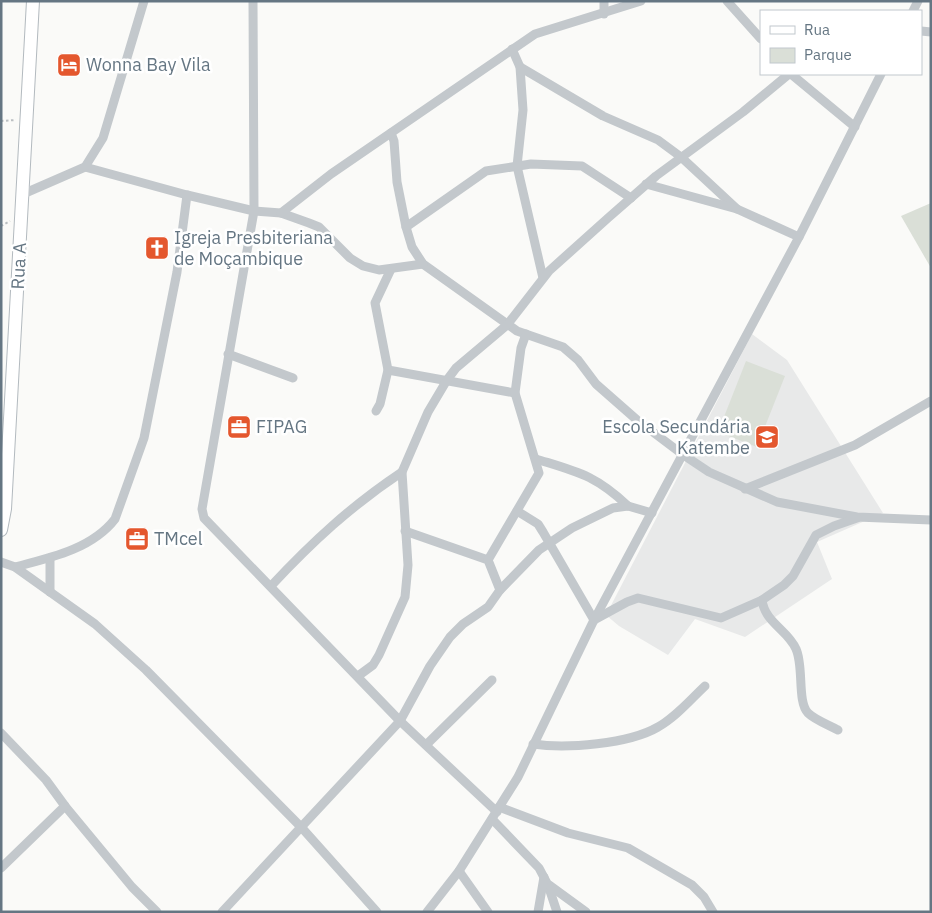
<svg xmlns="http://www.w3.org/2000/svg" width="932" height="913" font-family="'IBM Plex Sans',sans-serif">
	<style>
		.built { fill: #e8e9e9 }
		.green { fill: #dadfd7 }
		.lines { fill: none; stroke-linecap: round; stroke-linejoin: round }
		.secondary-casing { stroke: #b3babf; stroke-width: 14 }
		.path { stroke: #bbbfc2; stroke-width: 2; stroke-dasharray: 2.5 2.5; stroke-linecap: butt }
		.minor { stroke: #c3c8cc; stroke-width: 9 }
		.secondary { stroke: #fff; stroke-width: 12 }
		.labels { text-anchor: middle; stroke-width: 5; stroke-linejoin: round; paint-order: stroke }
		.poi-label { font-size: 18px; fill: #657683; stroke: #fff; text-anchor: start }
		.street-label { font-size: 18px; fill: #657683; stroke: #fff }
	</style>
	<rect width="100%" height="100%" fill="#fafaf8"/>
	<polygon class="built" points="752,334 787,360 883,513 817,542 832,579 745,637 695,619 668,655 619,626 606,615"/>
	<g class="green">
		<polygon points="931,203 931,268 901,216"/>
		<polygon points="746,361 785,376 757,447 718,432"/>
	</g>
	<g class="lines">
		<defs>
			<polyline id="secondary" points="1,530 5,509 33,1"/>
		</defs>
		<use href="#secondary" class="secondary-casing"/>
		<g class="path">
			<polyline points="1,121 16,120"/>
			<polyline points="1,226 10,221"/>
		</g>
		<g class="minor">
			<polyline points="253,1 254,211 202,509 204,518 400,721 497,812"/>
			<polyline points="727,1 761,39"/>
			<polyline points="913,11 918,1"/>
			<polyline points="604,14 604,1"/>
			<polyline points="921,31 931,32"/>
			<polyline points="512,49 520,67 523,110 517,166 543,278"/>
			<polyline points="520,67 603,116 658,140 681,157 737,209"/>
			<polyline points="791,74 855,127"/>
			<polyline points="391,133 394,141 397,182 406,227 412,247 423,264 517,331 563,347 578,360 596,384 637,420 682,454 709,472 777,502 857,517 931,520"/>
			<polyline points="85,167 187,195 254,211 281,213 309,223 319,227 350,258 363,266 379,270 423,264"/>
			<polyline points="646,184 737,209 799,237"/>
			<polyline points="23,194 85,167 103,138 144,1"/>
			<polyline points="281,213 331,174 535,34 641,1"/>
			<polyline points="406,227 486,171 531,164 582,166 631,198"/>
			<polyline points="228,354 293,378"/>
			<polyline points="388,370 515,393"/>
			<polyline points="376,411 380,404 388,370 375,303 391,269"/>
			<path d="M536,459C578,472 595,475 628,506"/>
			<polyline points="745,489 855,445 931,401"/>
			<polyline points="517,511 538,524 543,532 594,620 627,602 638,598 721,618 762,600"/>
			<polyline points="405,531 488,560 500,590"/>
			<polyline points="50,558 50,592"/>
			<polyline points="488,560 539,473 515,393 521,348 526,334"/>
			<polyline points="1,562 15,567 95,624 146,670 302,828 377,912"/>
			<path d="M15,567C50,558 92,549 115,519L144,438L177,272L187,195"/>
			<path d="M271,586C312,542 351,506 402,472"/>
			<polyline points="358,676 373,665 379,655 405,597 408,565 402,472 428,412 447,380 456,368 507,325 549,271 608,218 656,176 743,112 789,74"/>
			<path d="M838,730C829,725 815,720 808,713C797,702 804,666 796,649C788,630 765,623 762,600L784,585L793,576L816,535L834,526L857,518"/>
			<polyline points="1,733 46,780 65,806 132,887 157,912"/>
			<polyline points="427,744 492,680"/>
			<path d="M533,744C566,749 629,744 658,727C676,717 690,700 705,686"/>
			<polyline points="499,807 568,833 628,848 692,885 704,897 713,912"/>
			<polyline points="492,819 539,868 548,885 557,912"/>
			<polyline points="1,868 65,806"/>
			<polyline points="459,871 488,912"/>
			<polyline points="549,885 586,912"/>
			<polyline points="222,912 400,721 430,666 450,637 463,624 488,607 500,590 539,550 572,528 613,508 628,506 652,513"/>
			<polyline points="427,912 459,871 518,777 594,620 799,237 881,74"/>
			<polyline points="538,912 544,877"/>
		</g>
		<use href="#secondary" class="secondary"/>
	</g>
	<defs>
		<symbol id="hotel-square" viewBox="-11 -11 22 22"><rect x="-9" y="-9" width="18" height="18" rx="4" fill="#e4572e" stroke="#fff"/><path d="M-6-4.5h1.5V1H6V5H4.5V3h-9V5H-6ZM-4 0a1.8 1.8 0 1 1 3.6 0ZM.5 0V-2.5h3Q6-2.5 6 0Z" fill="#fff"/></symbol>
		<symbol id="church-square" viewBox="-11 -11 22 22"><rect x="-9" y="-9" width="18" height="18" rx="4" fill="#e4572e" stroke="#fff"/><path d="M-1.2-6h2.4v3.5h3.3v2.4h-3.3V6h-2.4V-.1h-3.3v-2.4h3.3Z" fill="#fff"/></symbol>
		<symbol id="office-square" viewBox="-11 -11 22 22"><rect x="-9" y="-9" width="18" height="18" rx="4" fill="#e4572e" stroke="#fff"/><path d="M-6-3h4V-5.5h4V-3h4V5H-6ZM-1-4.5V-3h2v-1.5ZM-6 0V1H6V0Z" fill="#fff"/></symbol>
		<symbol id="school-square" viewBox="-11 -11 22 22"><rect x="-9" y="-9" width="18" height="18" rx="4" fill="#e4572e" stroke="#fff"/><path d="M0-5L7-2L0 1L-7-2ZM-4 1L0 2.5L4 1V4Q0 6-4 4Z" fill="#fff"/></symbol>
	</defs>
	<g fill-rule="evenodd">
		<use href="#hotel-square" x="55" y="51" width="28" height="28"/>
		<use href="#church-square" x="143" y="234" width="28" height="28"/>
		<use href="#office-square" x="225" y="413" width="28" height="28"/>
		<use href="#school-square" x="753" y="423" width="28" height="28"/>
		<use href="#office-square" x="123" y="525" width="28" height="28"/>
	</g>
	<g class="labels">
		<g class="poi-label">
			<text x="86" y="71">Wonna Bay Vila</text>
			<text x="174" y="244">Igreja Presbiteriana<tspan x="174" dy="21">de Moçambique</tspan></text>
			<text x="256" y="433">FIPAG</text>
			<text x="750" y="433" text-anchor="end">Escola Secundária<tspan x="750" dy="21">Katembe</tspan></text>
			<text x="154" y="545">TMcel</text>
		</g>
		<g class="street-label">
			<text transform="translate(19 266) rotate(-87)" y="6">Rua A</text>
		</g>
	</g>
	<rect width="932" height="913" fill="none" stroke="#657683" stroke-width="5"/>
	<rect x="760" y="10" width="162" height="65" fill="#ffffff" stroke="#c1c8cd"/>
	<rect x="770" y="26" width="25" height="8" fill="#ffffff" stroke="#c1c8cd"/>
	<text x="804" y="35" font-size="15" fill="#657683">Rua</text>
	<rect x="770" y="48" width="25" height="15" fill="#dadfd7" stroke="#c1c8cd"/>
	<text x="804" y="60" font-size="15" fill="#657683">Parque</text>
</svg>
